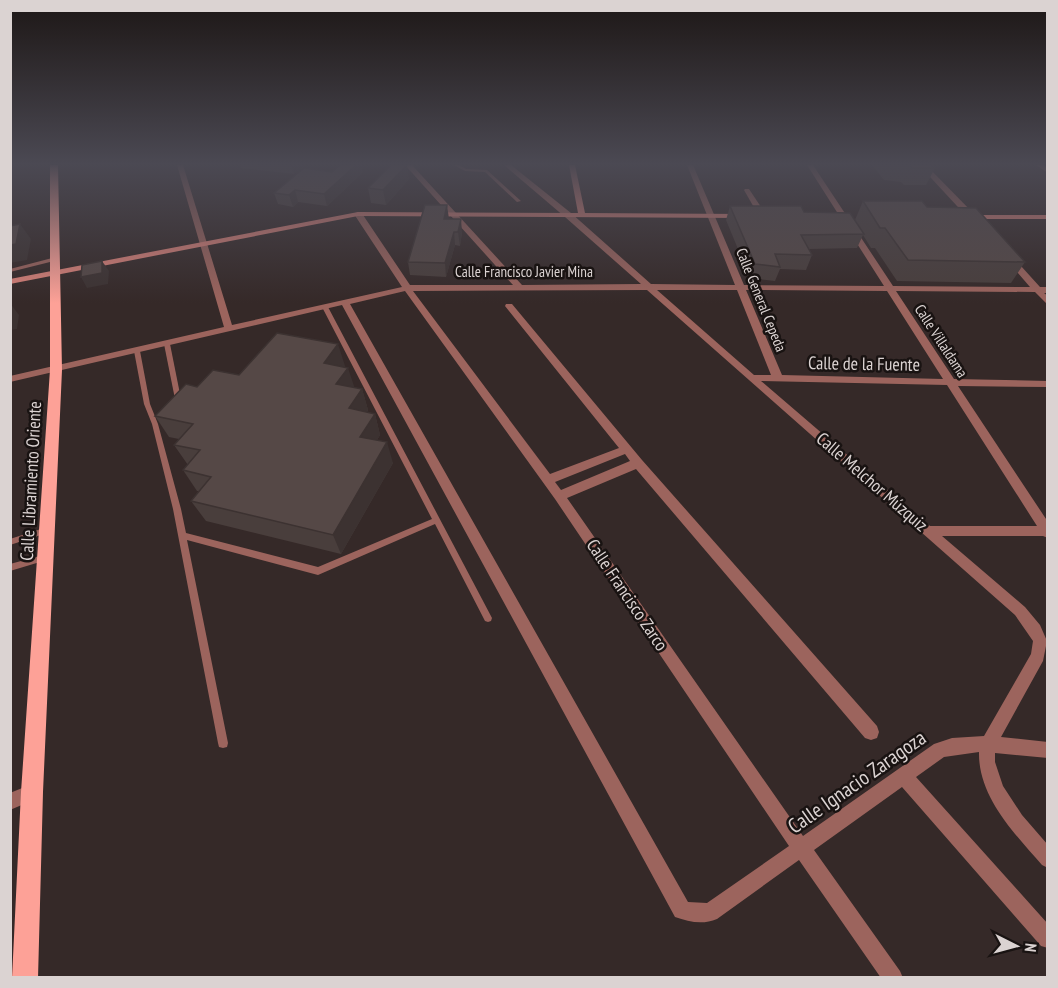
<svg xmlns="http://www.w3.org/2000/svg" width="1058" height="988" font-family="'PT Sans Narrow',sans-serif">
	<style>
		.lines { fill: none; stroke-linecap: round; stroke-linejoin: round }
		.lane { fill: #9c645d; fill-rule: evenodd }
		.street { fill: #9c645d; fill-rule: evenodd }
		.secondary { fill: #da8178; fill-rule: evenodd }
		.primary { fill: #fda197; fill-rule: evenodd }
		.wall { fill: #493e3c }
		.shaded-wall { fill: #3c3231 }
		.building { fill: #554846; stroke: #3c3231; stroke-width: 1.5 }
		.labels { text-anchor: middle; stroke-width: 5; stroke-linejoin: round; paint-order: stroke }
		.far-street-label { font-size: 15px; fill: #dbd3d2; stroke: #191312 }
		.street-label { font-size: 18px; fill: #dbd3d2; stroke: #191312 }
		.near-street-label { font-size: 21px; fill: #dbd3d2; stroke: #191312 }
	</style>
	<rect width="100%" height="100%" fill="#352928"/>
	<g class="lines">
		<g class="lane">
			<polygon points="454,165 459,165 466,169 487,170 521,201 517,202 485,172 465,171"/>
			<polygon points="56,257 59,259 58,260 10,272 10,269"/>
			<polygon points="325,305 328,307 492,618 491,621 488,622 485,621 435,524 318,575 187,540 228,743 227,747 223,748 219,747 218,743 173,509 152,424 144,404 134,351 137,349 140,351 150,404 158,424 181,509 186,533 318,567 432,519 322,307"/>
			<polygon points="167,342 170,344 182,404 179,406 176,404 164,344"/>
			<polygon points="47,527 50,528 51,530 50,532 10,545 10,539"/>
			<polygon points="47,554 50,555 51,557 50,559 10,571 10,564"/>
		</g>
		<g class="street">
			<path d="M177,165H183L232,325L402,287L354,214L358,212H361L410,285H513L405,165H412L522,285L641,284L565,217L504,165H511L571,213L651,284L735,285L687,165H693L744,285L884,286L807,165H813L893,286L1030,287L1005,258L1009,256H1012L1040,287H1048V293H1044L1048,296V305L1035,292L896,291L954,379L1048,381V387L958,386L1048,522V538L1043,536H942L1025,607L1040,625L1047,641L1043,661L1001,737L1048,742V758L995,753V762L1003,786L1022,815L1048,845V868L1042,865C1015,834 978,797 979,752L944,757L916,777L1048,924V948L1041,946L902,787L814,850L900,971L903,978H881L799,860L717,919C703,925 689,922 675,917L342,305L10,382V376L224,327ZM647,290L1015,615L1033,641L1031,654L984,736L952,738L934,744L803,836L567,498L636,469L865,738L871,740L877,738L879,732L877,726L642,460L512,304H506L505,306L619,448L550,474L413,291ZM657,290H737L771,375H754ZM746,290L887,291L943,379L782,375ZM405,291L555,499L789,846L707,903L688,902L350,304ZM761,381L947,385L1037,526H930ZM625,454L630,461L561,490L555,482Z"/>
			<polygon points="919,165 926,165 976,216 976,220 970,220"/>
			<polygon points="1036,165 1043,165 1048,168 1048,173"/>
			<polygon points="745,189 749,189 767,216 766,218 760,218 744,190"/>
			<polygon points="32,784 38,786 40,792 38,798 10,810 10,793"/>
		</g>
		<g class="secondary">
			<polygon points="569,165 575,165 585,213 744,214 748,216 744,218 358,216 10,284 10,279 358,212 578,213"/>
			<rect x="965" y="215" width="83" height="4"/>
		</g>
		<polygon class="primary" points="50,165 58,165 62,370 43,792 38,978 12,978 21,792 50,370"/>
	</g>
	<g class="wall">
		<polygon points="241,165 306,165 294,174 241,168"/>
		<polygon points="872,165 931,165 935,168 926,185 904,185 901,182 884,180"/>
		<polygon points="363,172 327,206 298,202 293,207 278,204 274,193"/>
		<polygon points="409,179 386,205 371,203 368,188"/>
		<polygon points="863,201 927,207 1025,262 1011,283 897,281 875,248 871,248 863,235 857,248 809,249 812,255 806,270 780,269 775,281 750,278 726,220 730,206 804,212 855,220"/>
		<polygon points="449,219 462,232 460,246 455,245 446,277 410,275 408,262"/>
		<polygon points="345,366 344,367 354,388 362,389 368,410 367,412 375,414 380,435 377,440 393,463 341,554 206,521 191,501 199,491 197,491 183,470 188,465 174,445 179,439 169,437 155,416 197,387 239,375"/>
	</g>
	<g class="shaded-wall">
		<polygon points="291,165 306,165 294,174"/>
		<polygon points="356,165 362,165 363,172 327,206 324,194"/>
		<polygon points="407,165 409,179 386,205 383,190"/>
		<polygon points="295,190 298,202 293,207 289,195"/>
		<polygon points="447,205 449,219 444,219"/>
		<polygon points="461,219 462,232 460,246 458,232"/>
		<polygon points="20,224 31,239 27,260 10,263 10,245"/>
		<polygon points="454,232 455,245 446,277 445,263"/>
		<polygon points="102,261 109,271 108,284 87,288 81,277"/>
		<polygon points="10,303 19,315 17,329 10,330"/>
		<polygon points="338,344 345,366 331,384 324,363"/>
		<polygon points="348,368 355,389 336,384"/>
		<polygon points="362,389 368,410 355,430 349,408"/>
		<polygon points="375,414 380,435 367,457 360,437"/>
		<polygon points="387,442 393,463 341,554 333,535"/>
	</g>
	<g class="building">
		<polygon points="340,165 356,165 324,194 295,190 289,195 274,193 304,168 332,172"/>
		<polygon points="391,165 407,165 383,190 368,188"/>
		<polygon points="909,165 931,165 935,168 912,168"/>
		<polygon points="863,201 922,201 927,207 976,208 1025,262 908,260 885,228 880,228"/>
		<polygon points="425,205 447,205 444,219 461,219 458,232 454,232 445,263 408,262"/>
		<polygon points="730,206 801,206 804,212 850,213 864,234 801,235 812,255 775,254 780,267 755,264"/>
		<polygon points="20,224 16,244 10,245 10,226"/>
		<polygon points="102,261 102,273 81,277 82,265"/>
		<polygon points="277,333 338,344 324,363 348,368 336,384 362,389 349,408 375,414 360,437 387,442 333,535 191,501 211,477 183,470 200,450 174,445 193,424 155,416 186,384 197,387 213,370 239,375"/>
	</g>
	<linearGradient id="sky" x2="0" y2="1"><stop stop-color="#1d1716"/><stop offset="0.54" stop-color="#4b4953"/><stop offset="1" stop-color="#4b4953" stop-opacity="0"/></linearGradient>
	<rect width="1058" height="303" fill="url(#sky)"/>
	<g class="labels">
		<g class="far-street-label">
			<text x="524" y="277">Calle Francisco Javier Mina</text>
			<text transform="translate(761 300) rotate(68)" y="5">Calle General Cepeda</text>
			<text transform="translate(941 341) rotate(57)" y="5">Calle Villaldama</text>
		</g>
		<g class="street-label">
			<text transform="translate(864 364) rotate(1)" y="6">Calle de la Fuente</text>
			<text transform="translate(31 481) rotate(-87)" y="6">Calle Libramiento Oriente</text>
			<text transform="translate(872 482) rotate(41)" y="6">Calle Melchor Múzquiz</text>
			<text transform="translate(627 595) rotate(56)" y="6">Calle Francisco Zarco</text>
		</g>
		<g class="near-street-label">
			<text transform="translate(857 782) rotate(-35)" y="7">Calle Ignacio Zaragoza</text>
		</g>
	</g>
	<rect width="1058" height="988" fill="none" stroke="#dbd3d2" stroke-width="24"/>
	<g transform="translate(1016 946) rotate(96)" stroke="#191312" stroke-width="4.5" paint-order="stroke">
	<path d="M0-4.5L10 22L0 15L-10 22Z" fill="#dbd3d2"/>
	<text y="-9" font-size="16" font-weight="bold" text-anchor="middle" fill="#dbd3d2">N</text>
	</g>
</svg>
